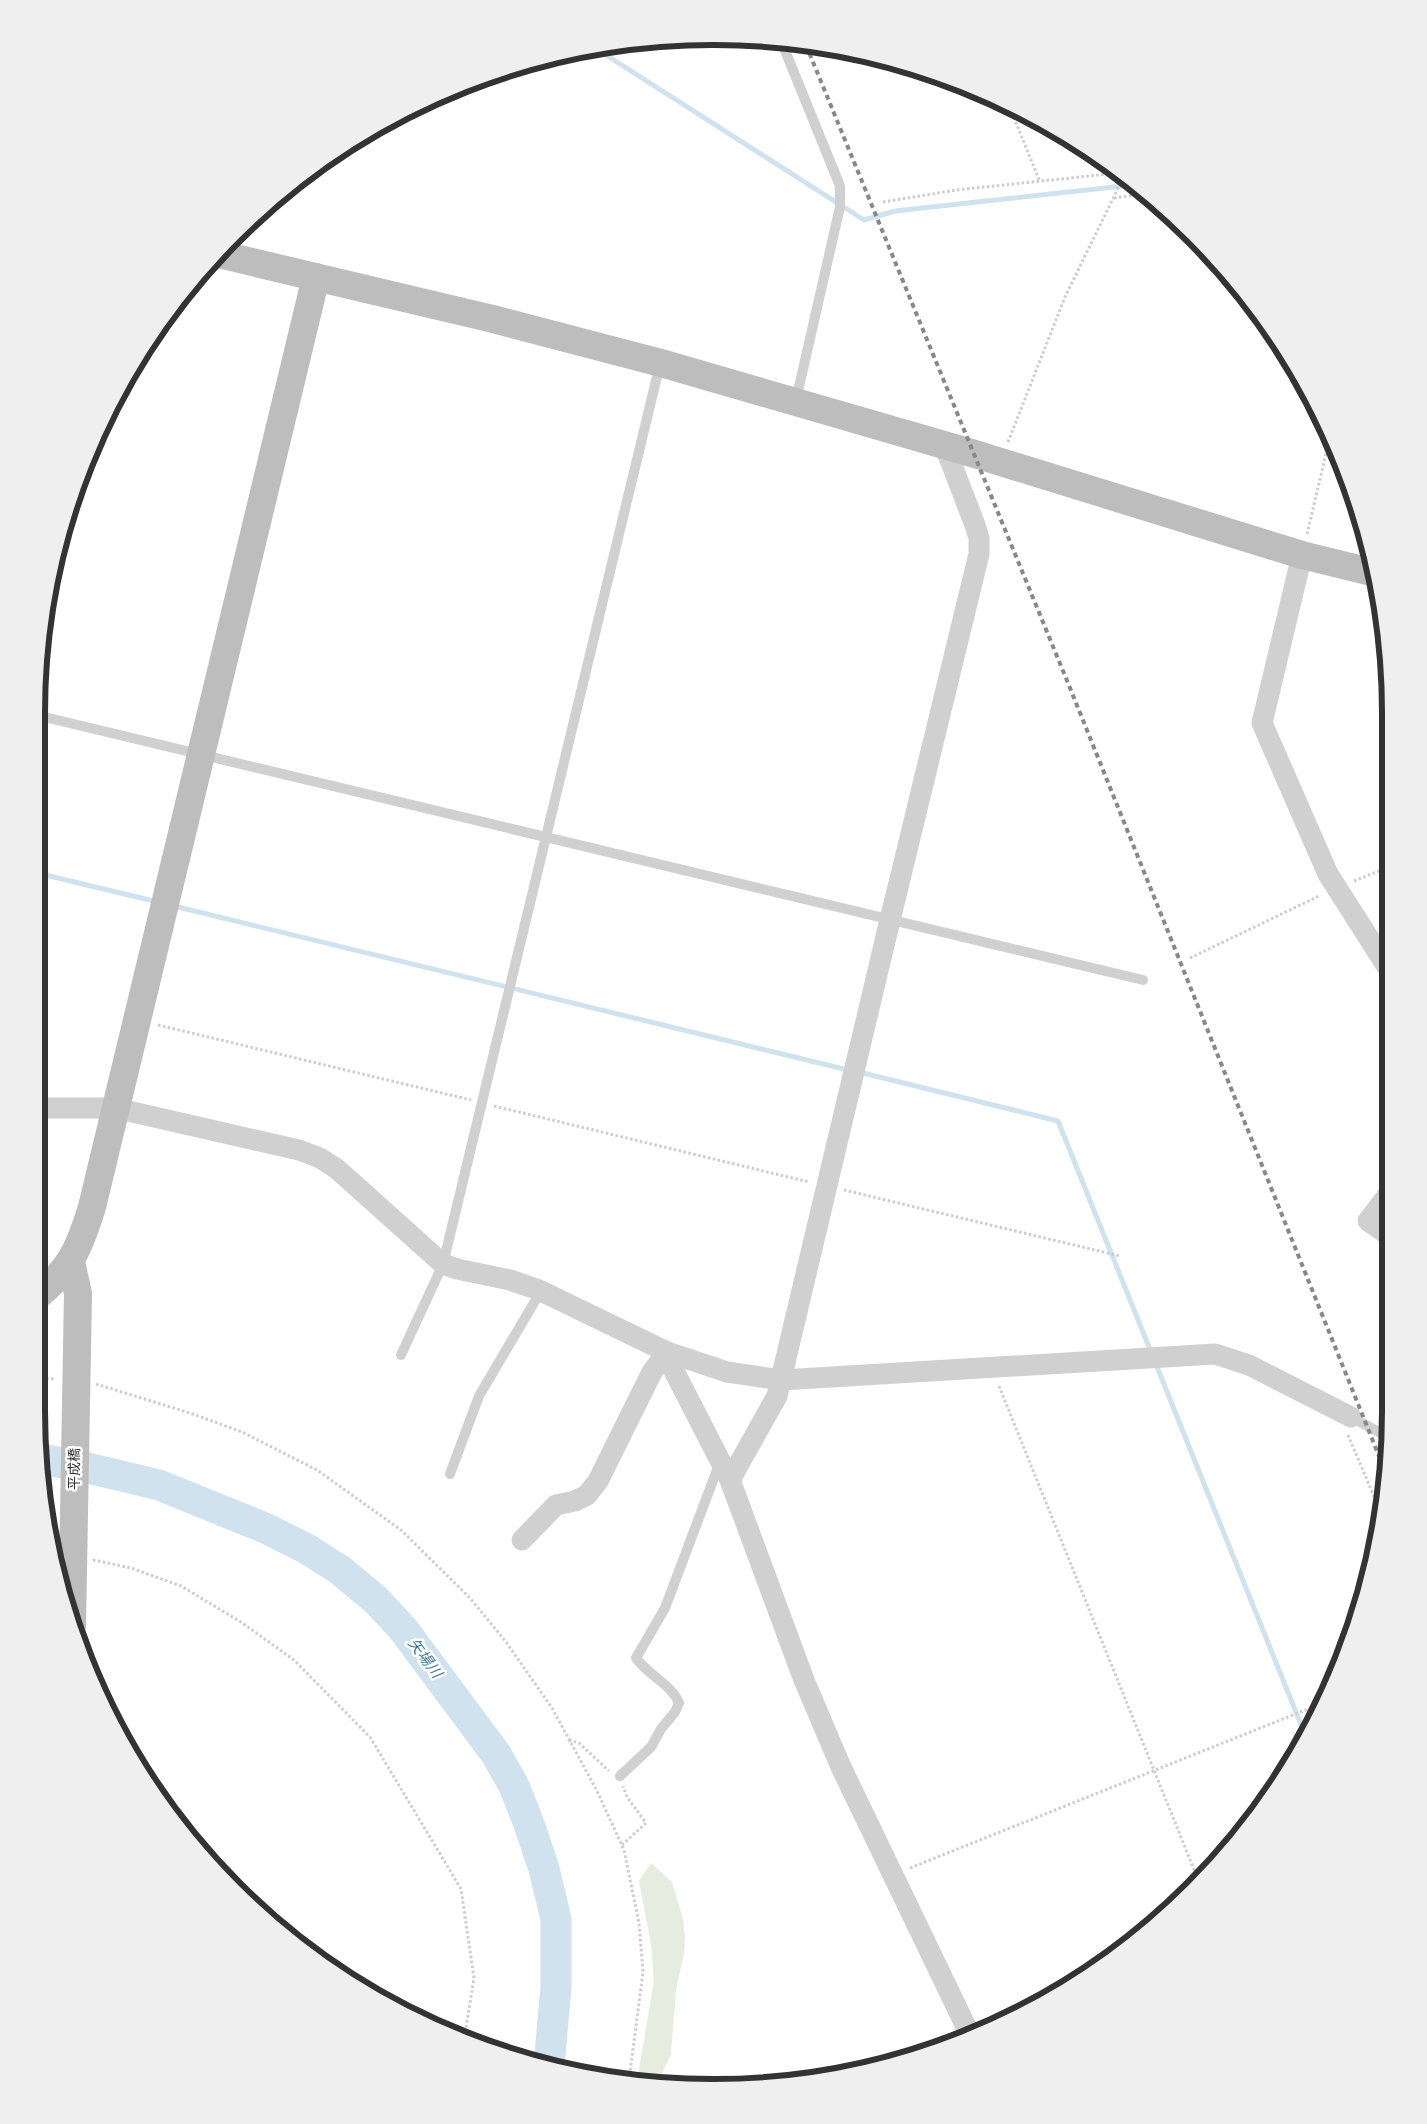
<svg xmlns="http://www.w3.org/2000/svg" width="1427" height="2124" font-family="'Varela Round','Noto Sans JP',sans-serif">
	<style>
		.green { fill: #e6ecdf }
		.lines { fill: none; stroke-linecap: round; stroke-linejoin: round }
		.stream { stroke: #cfe2ee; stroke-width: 5 }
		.river { stroke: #cfe2ee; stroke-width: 31 }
		.path { stroke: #cdcdcd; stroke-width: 3; stroke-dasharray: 2.5 2.5; stroke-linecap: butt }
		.lane { stroke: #d0d0d0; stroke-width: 10 }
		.street { stroke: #d0d0d0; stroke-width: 21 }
		.secondary { stroke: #bdbdbd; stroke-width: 28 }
		.rail { stroke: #888; stroke-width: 4; stroke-dasharray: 5 4; stroke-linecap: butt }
		.labels { text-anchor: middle; stroke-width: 5; stroke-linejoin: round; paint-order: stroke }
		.street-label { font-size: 14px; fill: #333; stroke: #fff }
		.water-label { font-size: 15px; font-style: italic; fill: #3f7597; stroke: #fff }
		.rim { fill: none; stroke: #333; stroke-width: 6 }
	</style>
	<rect width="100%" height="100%" fill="#fff"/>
	<polygon class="green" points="651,1863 672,1882 683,1919 685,1936 684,1953 676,1990 671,2054 657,2084 637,2081 654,1981 651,1944 639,1881"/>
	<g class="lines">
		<g class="stream">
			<polyline points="595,48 864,220 895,211 1132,185"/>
			<polyline points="37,873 158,902"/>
			<polyline points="174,906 848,1070"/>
			<polyline points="859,1072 1058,1121 1151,1352"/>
			<polyline points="1155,1362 1306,1737"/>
		</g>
		<polyline class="river" points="42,1459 88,1468 159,1485 265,1528 307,1549 340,1570 376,1600 403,1629 496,1754 514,1786 529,1824 544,1869 556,1919 556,1987 549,2066"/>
		<g class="path">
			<polyline points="1010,108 1040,182"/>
			<polyline points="1114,198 1143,194"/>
			<polyline points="883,202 956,190 1118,173"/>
			<polyline points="1008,442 1065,297 1123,178"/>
			<polyline points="1307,534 1330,437"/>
			<polyline points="1354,881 1391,866"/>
			<polyline points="1190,958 1321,895"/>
			<polyline points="158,1025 471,1100"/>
			<polyline points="494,1106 809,1182"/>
			<polyline points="844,1190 1120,1256"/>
			<polyline points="41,1378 56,1379"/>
			<polyline points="96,1384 193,1414 242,1432 317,1470 401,1530 470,1598 506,1642 552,1708 597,1791 624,1850 639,1923 643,1972 629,2080"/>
			<polyline points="999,1386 1199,1882"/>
			<polyline points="1348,1435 1381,1513"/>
			<polyline points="93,1560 131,1568 181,1586 241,1622 294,1660 370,1737 461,1889 474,1978 464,2040"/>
			<polyline points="569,1740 579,1743 609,1771"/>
			<polyline points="622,1845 646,1823 627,1797 623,1786"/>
			<polyline points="910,1868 1323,1703"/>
		</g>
		<g class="lane">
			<polyline points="782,43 840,186 840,207 796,400"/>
			<polyline points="36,715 1143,980"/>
			<polyline points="401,1355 443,1264 660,364"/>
			<polyline points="1351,1417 1388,1437"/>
			<polyline points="450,1474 479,1396 535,1301 539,1290"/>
			<path d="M620,1776L651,1747L661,1729L675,1712L679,1703C671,1684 648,1675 636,1658L665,1608L720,1462"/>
		</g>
		<g class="street">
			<polyline points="1302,555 1262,723 1328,874 1391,973"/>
			<polyline points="39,1108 115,1108 299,1150 320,1158 337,1169 443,1264 457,1269 510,1280 539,1290 667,1352 727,1372 781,1380 1215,1354 1249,1365 1351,1417"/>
			<polyline points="1391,1191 1368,1221 1391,1237"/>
			<polyline points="667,1352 673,1369 730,1480 804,1680 841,1767 971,2037"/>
			<polyline points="730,1480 777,1396 890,920 979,554 979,538 975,525 945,447"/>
			<polyline points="522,1540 556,1505 575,1501 587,1495 598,1481 652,1372 667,1352"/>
		</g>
		<g class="secondary">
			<polyline points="218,254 493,319 661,363 975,454 1302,555 1375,573"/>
			<polyline points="71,1262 78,1293 72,1626"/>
			<path d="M41,1293C72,1266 80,1246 92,1207L316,277"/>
		</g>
		<polyline class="rail" points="806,45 1068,683 1385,1471"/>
	</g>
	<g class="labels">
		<g class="street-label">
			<text transform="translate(74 1469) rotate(-89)" y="5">平成橋</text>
		</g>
		<g class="water-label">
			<text transform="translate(425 1658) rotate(53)" y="5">矢場川</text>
		</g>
	</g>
	<path d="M0 0H1427V2124H0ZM713 45H714A668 668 0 0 1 1382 713V1411A668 668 0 0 1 714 2079H713A668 668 0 0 1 45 1411V713A668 668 0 0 1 713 45Z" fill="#efefef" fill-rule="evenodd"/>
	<path class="rim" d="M713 45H714A668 668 0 0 1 1382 713V1411A668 668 0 0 1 714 2079H713A668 668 0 0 1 45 1411V713A668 668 0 0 1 713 45Z"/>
</svg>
